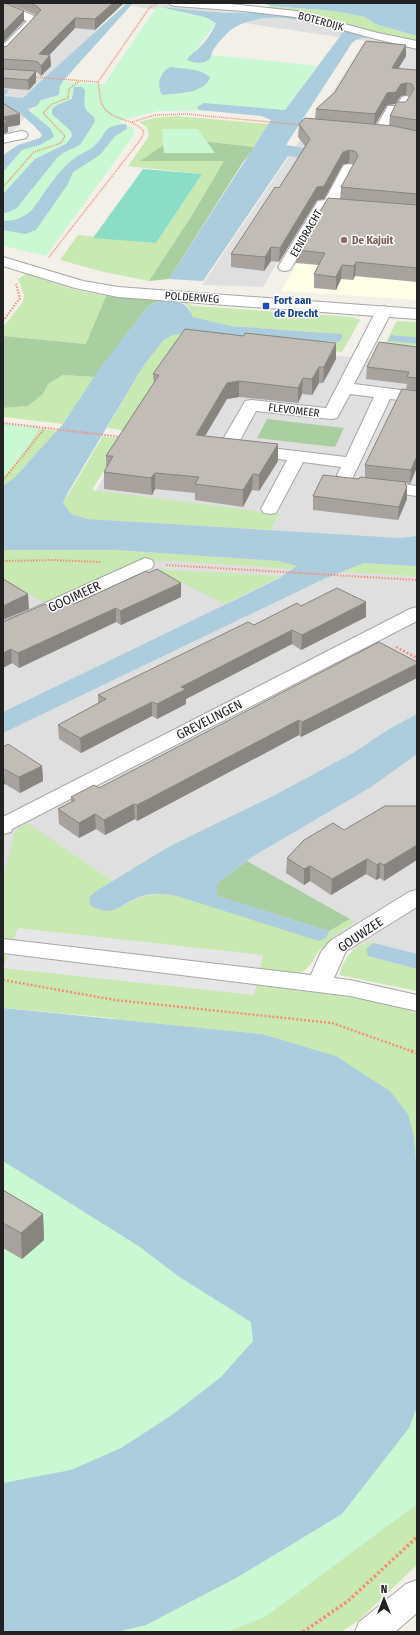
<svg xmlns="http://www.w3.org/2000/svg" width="420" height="1635" font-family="'Fira Sans Condensed',sans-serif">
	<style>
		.residential { fill: #e0dfdf }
		.education { fill: #fcfee6 }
		.grass { fill: #c8e9b2 }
		.forest { fill: #a9cfa0 }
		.park { fill: #caf8d2 }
		.pitch { fill: #8bddc5 }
		.parking { fill: #e6e6e6 }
		.water { fill: #accddd }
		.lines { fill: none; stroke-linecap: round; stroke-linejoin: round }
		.minor-casing { stroke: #a6a6a6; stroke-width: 2 }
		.tertiary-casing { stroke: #a6a6a6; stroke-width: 2 }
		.path-far3 { stroke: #f59077; stroke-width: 1.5; stroke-dasharray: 1 1; stroke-linecap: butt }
		.path-far2 { stroke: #f59077; stroke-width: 2; stroke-dasharray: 1.5 1.5; stroke-linecap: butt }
		.path-far1 { stroke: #f59077; stroke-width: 2.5; stroke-dasharray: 2 2; stroke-linecap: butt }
		.path { stroke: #f59077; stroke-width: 3.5; stroke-dasharray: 2.5 2.5; stroke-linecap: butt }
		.minor { fill: #fff; fill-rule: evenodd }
		.tertiary { fill: #fff; fill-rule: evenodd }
		.wall { fill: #a7a29d; fill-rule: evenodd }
		.shaded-wall { fill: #88847f }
		.building { fill: #c2bcb6; stroke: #88847f }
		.education-dot { fill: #8d6e63; stroke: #fff; stroke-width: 1.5 }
		.transit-dot { fill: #1a4fb4; stroke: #fff; stroke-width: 1.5 }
		.labels { text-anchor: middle; stroke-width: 3; stroke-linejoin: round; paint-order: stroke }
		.far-street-label { font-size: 11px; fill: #222; stroke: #fff }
		.far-education-label { font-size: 11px; font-weight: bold; fill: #785e54; stroke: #fff; text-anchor: start }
		.far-transit-label { font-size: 11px; font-weight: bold; fill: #164399; stroke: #fff; text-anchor: start }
		.street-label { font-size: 13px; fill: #222; stroke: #fff }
	</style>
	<rect width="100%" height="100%" fill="#f2f0e9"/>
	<g class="residential">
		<polygon points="3,3 162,3 269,16 286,16 355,35 417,48 417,209 314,200 263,287 202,285 328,99 365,41 117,4 3,144"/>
		<polygon points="175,345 417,361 417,969 368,956 318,940 3,899 3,486 92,498"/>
	</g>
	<polygon class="education" points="327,212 417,221 417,300 281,291"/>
	<g class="grass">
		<polygon points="269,6 334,11 365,17 375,24 417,36 417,43 265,9"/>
		<polygon points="176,116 268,124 255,147 174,138 141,161 225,160 194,212 149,281 104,272 60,260 78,235 156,243 202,174 128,166 149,136 147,127 139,122 154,118"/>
		<polygon points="26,274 76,290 106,296 87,344 4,336 3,337 3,327 23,302 24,295 18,279"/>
		<polygon points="183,302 194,306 353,317 360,320 342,352 240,341 129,431 107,428 144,365 164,340 173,335 190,333 339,342 343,338 342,334 231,326 193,317 188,306"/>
		<polygon points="399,321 417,322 417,337 391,335 389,341 417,344 417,353 383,349 396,322"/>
		<polygon points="63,375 95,377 63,424 3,417 3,408 28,406 43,394 48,384"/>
		<polygon points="3,424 57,431 15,477 3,486"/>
		<polygon points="103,436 124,439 92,490 279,514 271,530 87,519 71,514 63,503"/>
		<polygon points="3,550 117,550 279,561 297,566 293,569 170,561 144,562 127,566 46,603 3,581"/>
		<polygon points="364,563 417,566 417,576 343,572"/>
		<polygon points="154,569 281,576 225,604"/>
		<path d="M27,823L113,881L98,890L116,910C140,897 149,891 177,896L327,937L329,931L350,919L355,922L334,936L319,951L311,964L303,972L294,974L7,941L3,939V877L15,831Z"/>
		<path d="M367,942L374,943L370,946L368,956L417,969V991L339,975C347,954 348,953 367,942Z"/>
		<polygon points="3,955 220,980 341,996 382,1002 417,1013 417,1174 414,1137 113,1018 3,1008"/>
		<polygon points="417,1407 417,1565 359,1620 341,1632 117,1632"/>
	</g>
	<g class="forest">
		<polygon points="174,138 255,147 243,162 169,279 149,281 194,212 224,161 140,161"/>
		<polygon points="106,296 160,301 152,304 143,312 95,377 63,375 48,384 43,394 28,406 3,408 4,336 86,344"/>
		<polygon points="267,419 344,428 335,447 257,438"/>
		<polygon points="247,861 350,919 329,931 217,896 215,888 220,881"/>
	</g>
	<g class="park">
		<polygon points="161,7 205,17 216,23 194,53 317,66 285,110 158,111 119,121 133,128 134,135 46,256 3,246 3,172 22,150 40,145 54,137 30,113 43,99 53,98 63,81 104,84 156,8"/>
		<polygon points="162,129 198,129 215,153 164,153"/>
		<polygon points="3,424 40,428 18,462 3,478"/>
		<polygon points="3,1008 262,1034 336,1056 390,1091 408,1114 417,1197 417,1504 265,1617 227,1632 3,1632"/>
	</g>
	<polygon class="pitch" points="143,169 202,174 156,243 93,238"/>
	<polygon class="parking" points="18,928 263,955 254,995 3,968"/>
	<g class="water">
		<path d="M127,3H133L63,81L60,86L59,95L41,100L37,106L27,109L51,129L54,137L40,145L22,150L3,172V155L18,145L40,138L42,135C41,132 20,112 16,111C12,110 7,111 3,112V89L9,90L4,96L23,98L42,80Z"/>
		<polygon points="259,3 417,3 417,36 375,24 365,17 355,15 334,11 272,6"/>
		<path d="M161,7L224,13L267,12L299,18L368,37L357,39L352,43L286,145L417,166H345L335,163L288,156L203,281L169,279L271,120L261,116L199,110L197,107L204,103L285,110L341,35V32C304,21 274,9 237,26C227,31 219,42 213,50C212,53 211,56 210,58C205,65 193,63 187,60C189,56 192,54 196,51C204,44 212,33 216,23L205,17Z"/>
		<path d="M170,67C183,69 200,68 210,77C205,94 177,93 162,95C156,84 160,73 170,67Z"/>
		<path d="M74,87H82L85,90C85,97 82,107 88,112C91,115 93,115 95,119L94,123L80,145L63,153L57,158L16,209L3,214V194L35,159L66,144L72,136L71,131L52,114V109L57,105L72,99Z"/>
		<path d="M126,124L127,129L115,136L100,155L73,172L68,184L36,230L25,234L3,230V221C15,221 23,218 32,210C44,194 56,173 72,160C79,154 87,152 93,147C109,134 99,126 126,124Z"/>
		<path d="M160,301C178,302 185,299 193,317L231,326L342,334L343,338L339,342L190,333L173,335L164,340L144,365L67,494L63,503L71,514L87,519L400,538L417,536V566L364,563L326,578L3,733V712L278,579L297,566L279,561L117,550H3V486L15,477L63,424L102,365L143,312L152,304Z"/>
		<polygon points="391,335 417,337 417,344 388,341"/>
		<path d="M417,714V754L371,787L252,857L220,881L216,888L218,896L329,931L327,937L319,941L177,896C164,894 152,892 139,897C119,905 113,919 90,905L89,897L98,890L170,846L273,796L353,753L389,729Z"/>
		<polygon points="374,943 417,954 417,969 368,956 366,949"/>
		<polygon points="3,1008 262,1034 336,1056 390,1091 408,1114 414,1137 417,1174 417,1407 409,1428 342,1514 236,1578 146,1625 117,1632 3,1632 3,1483 71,1470 121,1448 172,1415 221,1377 253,1341 251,1322 178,1276 140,1247 3,1161"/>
	</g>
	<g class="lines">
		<defs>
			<g id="minor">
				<polygon points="169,3 222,3 296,11 378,33 417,41 417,49 372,38 295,17 244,11 175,6 171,5"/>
				<polygon points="3,4 12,6 38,18 40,20 7,55 3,56 3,45 27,21 3,10"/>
				<polygon points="406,96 410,97 412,100 404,113 396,113 384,135 374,135 373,132 388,106 396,106 402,97"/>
				<polygon points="21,131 26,132 28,135 26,138 3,143 3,135"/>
				<polygon points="349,164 354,165 356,168 338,201 359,204 361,207 359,210 354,211 327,209 290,270 285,271 280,270 278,267 316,204 318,201 325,200 342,168 344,165"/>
				<path d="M384,306L389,308L392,311L354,384L417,392V402L390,399L352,479L346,480L340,479L337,475L341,467L303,462L276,513L270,514L264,513L261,509L287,460L221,452L218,448L243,405L245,401L251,400L326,408L376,311L379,308ZM350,394L374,397L346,457L238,444L256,411L331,419L337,418Z"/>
				<polygon points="378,481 417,486 417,496 372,490 369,486 372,482"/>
				<polygon points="145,558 152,560 154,564 152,568 10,633 3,635 3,622"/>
				<polygon points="417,607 417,621 12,829 11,832 3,834 3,817 410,609"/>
				<polygon points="417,890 417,907 346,951 334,978 350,980 417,995 417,1011 350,996 3,953 3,939 311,975 321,952 330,941 409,892"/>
			</g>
			<g id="tertiary">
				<polygon points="3,257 83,281 118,287 417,309 417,319 118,297 75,288 3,266"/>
				<polygon points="417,1580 417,1613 395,1632 355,1632 359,1622 406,1584"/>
			</g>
		</defs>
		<use href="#minor" class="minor-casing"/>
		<use href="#tertiary" class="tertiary-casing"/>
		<g class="path-far3">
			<polyline points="34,77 98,82"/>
			<polyline points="132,122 155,115 187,114 301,125"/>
			<polyline points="3,187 34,152 61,143 65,136 43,113 52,104 68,98 69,89 79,81"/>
			<path d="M49,257L141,139L144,132C134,117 110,122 102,104C99,98 100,89 98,82L150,7L157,4"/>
		</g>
		<g class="path-far2">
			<polyline points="3,321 20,298 16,284"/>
			<polyline points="3,423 122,437"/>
			<polyline points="3,480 45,428"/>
			<polyline points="3,561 53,560 101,562"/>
			<polyline points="166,565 417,580"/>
		</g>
		<g class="path-far1">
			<polyline points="396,647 417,658"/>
			<polyline points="3,980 115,1000 332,1023 414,1052"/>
		</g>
		<g class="path">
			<polyline points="411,1051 417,1053"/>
			<polyline points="303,1632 348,1601 417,1537"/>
		</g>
		<use href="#minor" class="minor"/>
		<use href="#tertiary" class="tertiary"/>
	</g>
	<g class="wall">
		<polygon points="5,3 124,3 95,30 75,28 49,55 50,55 51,66 41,76 38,73 36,72 36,82 29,90 3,88 3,47 7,46 36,15 13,5"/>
		<path d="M406,45V56L398,69L417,70V282L355,276L353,280L341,279L336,290L314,288V274L319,265L296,263V250L340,199L341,187L354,164L349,163L343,164L324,199L317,200L279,262L271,261L264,271L231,267V254L279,188L305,146L298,137L299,124L315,119L316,109ZM406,95L410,96L406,102L390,116L389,126L375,125L387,105L395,104L401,96Z"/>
		<polygon points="417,347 417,467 410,484 406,483 407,499 398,520 313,510 313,496 365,477 365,465 417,391 406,389 407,384 366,379 367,367"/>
		<polygon points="336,359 323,383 319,383 312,395 302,394 298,403 239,397 227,399 205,436 278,461 259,491 252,490 243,507 195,500 195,493 155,489 152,495 104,489 104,472 106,468 106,456 154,384 153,374"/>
		<polygon points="181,597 121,625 116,622 19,668 12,663 3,668 3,622 52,608 74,604"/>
		<polygon points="301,606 366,617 301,650 292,644 186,699 186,704 157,719 152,716 81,753 59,739 58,725 98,703 98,695 254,625"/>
		<polygon points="417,662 417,678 301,737 299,735 137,821 135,819 105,835 96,829 79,838 59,824 58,809 71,802 71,797 99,788"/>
		<polygon points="3,747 42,766 43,781 20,793 5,784"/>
		<polygon points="417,806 384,881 380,878 376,880 366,874 331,895 310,881 304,885 286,873 287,858 344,830"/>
		<polygon points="3,1190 43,1214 44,1240 22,1259 3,1248"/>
	</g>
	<g class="shaded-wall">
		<polygon points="113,3 124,3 95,30 95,19"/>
		<polygon points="24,11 24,21 3,43 3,32"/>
		<polygon points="75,18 75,28 40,65 39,54"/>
		<polygon points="406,45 406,56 391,80 392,68"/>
		<polygon points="50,55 51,66 41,76 41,66"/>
		<polygon points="36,71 36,82 29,90 28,80"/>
		<polygon points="407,83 406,95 401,96 395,104 387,105 374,126 375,114 387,93 401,84"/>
		<polygon points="20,114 20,125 8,127 8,132 3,134 3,117"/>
		<polygon points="350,150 349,163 343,164 324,199 317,200 279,262 280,248 317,187 343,152"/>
		<polygon points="271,247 271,261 264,271 265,257"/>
		<polygon points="356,262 355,276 353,280 354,266"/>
		<polygon points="342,265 341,279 336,290 336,277"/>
		<polygon points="336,343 336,359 323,383 324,367"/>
		<polygon points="319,367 319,383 312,395 312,379"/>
		<polygon points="303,378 302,394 298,403 298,388"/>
		<polygon points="239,381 239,397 227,399 196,451 196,435 227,383"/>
		<polygon points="278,444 278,461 259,491 259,475"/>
		<polygon points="417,456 417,467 410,484 411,470"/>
		<polygon points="155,473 155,489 152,495 151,478"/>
		<polygon points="253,474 252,490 243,507 243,490"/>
		<polygon points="406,482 405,491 407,486 407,499 398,520 399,507"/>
		<polygon points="181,583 181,597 121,625 120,611"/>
		<polygon points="28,594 29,609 3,620 3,606"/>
		<polygon points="366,602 366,617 301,650 302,635"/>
		<polygon points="116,608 116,622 19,668 18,653"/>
		<polygon points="292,630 292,644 186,699 186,704 157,719 157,704 181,687"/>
		<polygon points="11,649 12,663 3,668 3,653"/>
		<polygon points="417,664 417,678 301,737 302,722"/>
		<polygon points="152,702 152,716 81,753 80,738"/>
		<polygon points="299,720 299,735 137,821 137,805"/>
		<polygon points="42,766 43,781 20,793 19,777"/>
		<polygon points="4,769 5,784 3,786 3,770"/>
		<polygon points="134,804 135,819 105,835 104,820"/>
		<polygon points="95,814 96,829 79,838 79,823"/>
		<polygon points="417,845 417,860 384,881 384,865"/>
		<polygon points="367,859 366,874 331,895 332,879"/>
		<polygon points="380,863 380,878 376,880 377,865"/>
		<polygon points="310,866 310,881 304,885 304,869"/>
		<polygon points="43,1214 44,1240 22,1259 21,1233"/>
	</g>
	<g class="building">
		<polygon points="3,3 5,3 24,11 3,32"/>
		<polygon points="30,3 113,3 95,19 75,18 39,54 50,55 41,66 38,62 34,61 3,59 3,47 7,46 41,10 38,7"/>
		<polygon points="366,41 406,45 392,68 417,70 417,120 390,116 397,102 406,102 414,89 412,84 407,83 401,84 396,92 387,93 375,114 316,109 335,92"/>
		<polygon points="3,69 36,71 28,80 3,78"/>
		<polygon points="3,103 20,114 3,117"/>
		<polygon points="305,118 394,126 417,131 417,194 341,187 358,156 356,152 350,150 343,152 324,186 317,187 280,248 271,247 265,257 231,254 275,187 279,188 310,139 299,124"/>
		<polygon points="3,119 7,121 3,123"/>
		<polygon points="328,198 417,205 417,268 356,262 354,266 342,265 336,277 314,274 325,253 296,250"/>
		<polygon points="185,329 244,336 245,333 336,343 324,367 319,367 312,379 303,378 298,388 239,381 227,383 196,435 278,444 259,475 253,474 243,490 195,484 199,477 155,473 151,478 104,472 113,456 106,456 159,375 153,374"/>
		<polygon points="379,342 417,347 417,378 407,377 409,372 367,367"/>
		<polygon points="402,389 417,391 417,456 411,470 365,465"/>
		<polygon points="323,475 359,479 360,477 406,482 405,485 407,486 399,507 313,496"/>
		<polygon points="157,569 181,583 120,611 116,608 18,653 11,649 3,653 3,622 45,604 52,608 69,601 74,604 146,571 148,573"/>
		<polygon points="3,579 28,594 3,606"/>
		<polygon points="337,588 366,602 302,635 292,630 181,687 186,689 157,704 152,702 80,738 58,725 106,699 98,695 248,622 254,625 297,603 301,606"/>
		<polygon points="379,642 417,662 417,664 302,722 299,720 137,805 134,804 104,820 95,814 79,823 58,809 75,800 71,797 94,785 99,788"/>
		<polygon points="8,744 42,766 19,777 4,769 3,770 3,747"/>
		<polygon points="385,806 417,806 417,845 384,865 380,863 377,865 367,859 332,879 310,866 304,869 287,858 304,840 333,823 344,830"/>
		<polygon points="3,1190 43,1214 21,1233 3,1223"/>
	</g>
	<circle class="education-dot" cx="344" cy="240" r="4"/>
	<rect class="transit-dot" x="262" y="302" width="8" height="8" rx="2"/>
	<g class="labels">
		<g class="far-street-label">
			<text transform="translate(321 21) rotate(15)" y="4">BOTERDIJK</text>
			<text transform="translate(306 233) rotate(-60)" y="4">EENDRACHT</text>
			<text transform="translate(192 297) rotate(4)" y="4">POLDERWEG</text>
			<text transform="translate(294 410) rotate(7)" y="4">FLEVOMEER</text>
		</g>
		<g class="far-education-label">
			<text x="352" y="244">De Kajuit</text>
		</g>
		<g class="far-transit-label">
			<text x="274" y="304">Fort aan<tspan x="274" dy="13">de Drecht</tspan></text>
		</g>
		<g class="street-label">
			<text transform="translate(74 596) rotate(-25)" y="5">GOOIMEER</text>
			<text transform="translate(209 719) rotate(-27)" y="5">GREVELINGEN</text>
			<text transform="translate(360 934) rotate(-34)" y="5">GOUWZEE</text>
		</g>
	</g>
	<rect width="420" height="1635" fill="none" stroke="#222222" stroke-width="8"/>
	<g transform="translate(384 1599)" stroke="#ffffff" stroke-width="3" paint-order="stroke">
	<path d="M0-3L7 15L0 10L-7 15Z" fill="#222222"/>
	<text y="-6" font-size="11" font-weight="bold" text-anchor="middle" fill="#222222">N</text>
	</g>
</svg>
